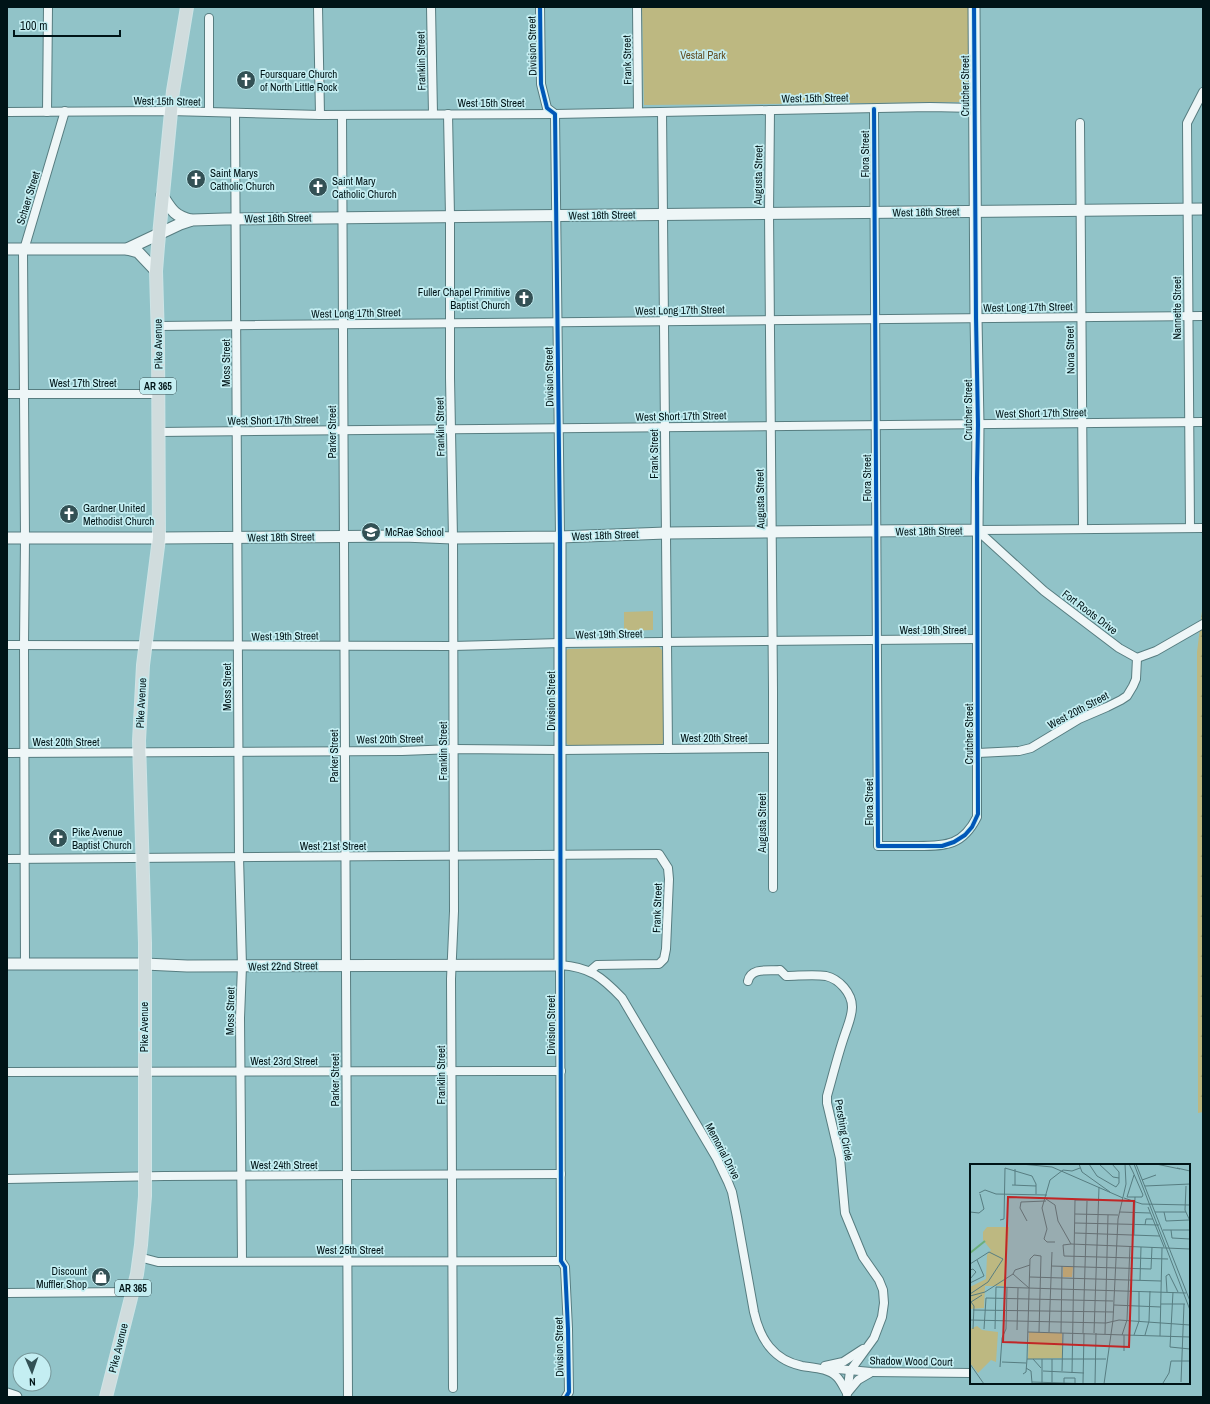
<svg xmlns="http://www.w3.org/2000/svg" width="1210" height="1404" font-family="'Archivo Narrow',sans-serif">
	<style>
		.green { fill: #bdb881 }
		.forest { fill: url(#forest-firs) }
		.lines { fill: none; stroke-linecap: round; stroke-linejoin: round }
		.street-casing { stroke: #577d80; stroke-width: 10 }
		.secondary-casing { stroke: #577d80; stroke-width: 13 }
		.primary-casing { stroke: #cee4e6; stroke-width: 14 }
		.street { stroke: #eef6f7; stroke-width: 8 }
		.secondary { stroke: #eef6f7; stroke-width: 11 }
		.primary { stroke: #d0dcdd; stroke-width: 12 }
		.cycleway-casing { stroke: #c4eef2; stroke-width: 6 }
		.cycleway { stroke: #0057b8; stroke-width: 4 }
		.labels { text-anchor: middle; stroke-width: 3.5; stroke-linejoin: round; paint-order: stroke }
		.shield { fill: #c4eef2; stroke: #3b5559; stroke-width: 1 }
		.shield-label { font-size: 10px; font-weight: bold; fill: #001417 }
		.street-label { font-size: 11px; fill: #001417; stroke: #c4eef2 }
		.park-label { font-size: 11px; fill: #634e23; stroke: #c4eef2 }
		.poi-label { font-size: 11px; fill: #001417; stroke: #c4eef2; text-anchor: start }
		.inset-river { fill: none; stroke: #6caf7a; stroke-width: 2 }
		.inset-road { fill: none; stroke: #577d81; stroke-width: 1 }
		.view { fill: #c12626; fill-opacity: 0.15; stroke: #c12626; stroke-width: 2 }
		.inset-edge { fill: none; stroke: #001417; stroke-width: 2 }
	</style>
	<defs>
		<pattern id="forest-firs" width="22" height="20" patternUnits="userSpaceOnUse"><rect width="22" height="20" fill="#bdb881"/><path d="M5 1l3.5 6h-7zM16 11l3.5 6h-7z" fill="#a19d6f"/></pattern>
	</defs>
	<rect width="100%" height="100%" fill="#91c3c8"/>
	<g class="green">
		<polygon points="642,7 970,7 971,102 644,105"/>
		<polygon points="653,611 653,630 624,631 624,612"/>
		<polygon points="659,647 663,651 664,742 661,745 570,746 567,744 566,742 566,651 568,649"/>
	</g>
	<polygon class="forest" points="1203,603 1203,1112 1198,1113 1197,652"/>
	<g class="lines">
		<defs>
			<g id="street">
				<polyline points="318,7 320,115"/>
				<polyline points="431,7 433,114"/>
				<polyline points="540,7 541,84 547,108 555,114 560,537"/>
				<polyline points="637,7 638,112"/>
				<path d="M874,109L878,846C892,846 905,846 918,846C947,846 963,845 977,817V530"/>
				<polyline points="770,110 769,213 773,691 773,888"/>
				<polyline points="7,112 170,111 320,115 555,114 930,107 975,108"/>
				<polyline points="47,112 48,7"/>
				<polyline points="209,112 209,18"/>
				<polyline points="662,112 668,749"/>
				<polyline points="235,114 239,857 242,966 240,1018 242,1261"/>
				<polyline points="448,114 450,216 450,378 453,538 454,911 451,979 453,1388"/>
				<polyline points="342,115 348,1397"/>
				<polyline points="1080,123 1083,529"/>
				<polyline points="158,326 1203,316"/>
				<polyline points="7,394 158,394"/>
				<polyline points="158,432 1203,422"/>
				<polyline points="1190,528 1187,123 1203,92"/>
				<polyline points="977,530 1044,591 1119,648 1137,658 1156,651 1203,624"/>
				<polyline points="977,530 1203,528"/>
				<polyline points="7,645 453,646 560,643 977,639"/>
				<polyline points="7,753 402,751 454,749 560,750 773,748"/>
				<polyline points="978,753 1019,751 1031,748 1079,719 1107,707 1121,700 1127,696 1133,686 1136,679 1137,658"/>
				<polyline points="7,859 659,854 668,868 669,879 666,949 664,959 659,964 597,965 590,971"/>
				<polyline points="25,964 24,645 25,538 23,253 65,111"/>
				<path d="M748,981C751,967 769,971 780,970L786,976C798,976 813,974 826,976C839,979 852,993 852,1007C852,1016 848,1025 845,1034C838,1054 833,1075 827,1096V1103L840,1158L845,1213L863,1257L879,1280L883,1290L884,1303L882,1317L874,1338L850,1371L847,1394"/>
				<polyline points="7,1072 561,1071"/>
				<polyline points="7,1179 164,1176 561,1174"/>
				<polyline points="139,1257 158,1262 561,1261"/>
				<polyline points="7,1293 132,1292"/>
				<polyline points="825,1366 843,1362 863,1349"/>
				<polyline points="826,1368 871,1372 971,1373"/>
				<polyline points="848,1392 858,1380 870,1373"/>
				<path d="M566,1397L569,1392L568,1329L565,1267L561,1261L560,965C590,967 602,977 622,998L717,1159L728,1182L732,1192L737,1217L754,1312C760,1339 773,1360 802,1366C814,1368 828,1368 837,1377C841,1381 844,1388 847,1393"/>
			</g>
			<g id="secondary">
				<path d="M162,195C171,209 174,216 191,220"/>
				<polyline points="7,249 127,249 180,224 192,220 225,219 1203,209"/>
				<polyline points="127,249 138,252 156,271"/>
				<polyline points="7,538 159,538 403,536 453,538 560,537 666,533 977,530 978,425 976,318 974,7"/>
				<polyline points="7,964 145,964 187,966 560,965 560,537"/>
				<polyline points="7,1394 16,1397"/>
			</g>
			<polyline id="primary" points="106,1397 137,1274 141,1245 145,1196 145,943 139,741 143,665 159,538 158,340 156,271 158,246 173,91 187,7"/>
		</defs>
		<use href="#street" class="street-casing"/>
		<use href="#secondary" class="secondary-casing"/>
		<use href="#primary" class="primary-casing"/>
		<use href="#street" class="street"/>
		<use href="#secondary" class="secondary"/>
		<use href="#primary" class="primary"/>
		<defs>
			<g id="cycleway">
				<polyline points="540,7 541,84 547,108 555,114 560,537 561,1261 565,1267 568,1329 569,1392 566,1397"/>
				<polyline points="874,109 878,846 942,846 954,842 965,835 972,827 978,814 977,478 978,425 976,318 974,7"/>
			</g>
		</defs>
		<use href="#cycleway" class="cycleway-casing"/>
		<use href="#cycleway" class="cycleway"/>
	</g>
	<defs>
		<symbol id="church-disc" viewBox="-11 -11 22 22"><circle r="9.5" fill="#335155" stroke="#c4eef2"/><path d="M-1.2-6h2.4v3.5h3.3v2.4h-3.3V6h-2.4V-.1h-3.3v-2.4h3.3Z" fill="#fff"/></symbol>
		<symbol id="school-disc" viewBox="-11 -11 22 22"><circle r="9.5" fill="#335155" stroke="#c4eef2"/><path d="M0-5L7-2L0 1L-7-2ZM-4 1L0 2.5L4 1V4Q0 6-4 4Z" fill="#fff"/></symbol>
		<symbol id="shop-disc" viewBox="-11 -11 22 22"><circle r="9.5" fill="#335155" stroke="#c4eef2"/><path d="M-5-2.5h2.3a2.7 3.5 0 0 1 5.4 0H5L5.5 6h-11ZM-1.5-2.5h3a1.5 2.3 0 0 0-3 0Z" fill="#fff"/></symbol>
	</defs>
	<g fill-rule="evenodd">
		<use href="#church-disc" x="235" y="69" width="22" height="22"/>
		<use href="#church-disc" x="185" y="168" width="22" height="22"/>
		<use href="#church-disc" x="307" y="176" width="22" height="22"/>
		<use href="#church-disc" x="513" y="287" width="22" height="22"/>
		<use href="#church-disc" x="58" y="503" width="22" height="22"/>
		<use href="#school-disc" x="360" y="521" width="22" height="22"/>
		<use href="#church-disc" x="47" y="827" width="22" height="22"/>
		<use href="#shop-disc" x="90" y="1266" width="22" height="22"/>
	</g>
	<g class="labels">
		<g class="shield">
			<rect x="140" y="378" width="36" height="16" rx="3"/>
			<rect x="115" y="1280" width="36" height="16" rx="3"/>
		</g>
		<g class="shield-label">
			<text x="158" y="390">AR 365</text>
			<text x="133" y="1292">AR 365</text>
		</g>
		<g class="street-label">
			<text transform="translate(532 46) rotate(-91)" y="4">Division Street</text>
			<text transform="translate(627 60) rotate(-91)" y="4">Frank Street</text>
			<text transform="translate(421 61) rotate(-91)" y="4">Franklin Street</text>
			<text transform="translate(965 86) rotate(-90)" y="4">Crutcher Street</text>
			<text transform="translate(815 98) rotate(-1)" y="4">West 15th Street</text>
			<text transform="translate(167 101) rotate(1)" y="4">West 15th Street</text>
			<text x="491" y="107">West 15th Street</text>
			<text transform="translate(865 154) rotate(-90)" y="4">Flora Street</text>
			<text transform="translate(758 175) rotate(-89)" y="4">Augusta Street</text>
			<text transform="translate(28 198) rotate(-73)" y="4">Schaer Street</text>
			<text transform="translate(926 212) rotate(-1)" y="4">West 16th Street</text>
			<text transform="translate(602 215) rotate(-1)" y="4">West 16th Street</text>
			<text transform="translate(278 218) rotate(-1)" y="4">West 16th Street</text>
			<text transform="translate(1028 307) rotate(-1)" y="4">West Long 17th Street</text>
			<text transform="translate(1177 308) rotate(-90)" y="4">Nannette Street</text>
			<text transform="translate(680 310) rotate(-1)" y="4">West Long 17th Street</text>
			<text transform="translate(356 313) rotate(-1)" y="4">West Long 17th Street</text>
			<text transform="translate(158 344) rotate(-91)" y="4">Pike Avenue</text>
			<text transform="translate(1070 350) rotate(-91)" y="4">Nona Street</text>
			<text transform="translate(226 363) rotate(-90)" y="4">Moss Street</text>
			<text transform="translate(549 377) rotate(-91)" y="4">Division Street</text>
			<text x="83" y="387">West 17th Street</text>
			<text transform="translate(968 410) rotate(-90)" y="4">Crutcher Street</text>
			<text transform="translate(1041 413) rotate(-1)" y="4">West Short 17th Street</text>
			<text transform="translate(681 416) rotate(-1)" y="4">West Short 17th Street</text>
			<text transform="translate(273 420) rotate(-1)" y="4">West Short 17th Street</text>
			<text transform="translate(440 427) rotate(-91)" y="4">Franklin Street</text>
			<text transform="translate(332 432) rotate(-90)" y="4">Parker Street</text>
			<text transform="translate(654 454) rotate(-90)" y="4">Frank Street</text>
			<text transform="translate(867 478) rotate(-90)" y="4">Flora Street</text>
			<text transform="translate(760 499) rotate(-91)" y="4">Augusta Street</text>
			<text transform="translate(929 531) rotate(-1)" y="4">West 18th Street</text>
			<text transform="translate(605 535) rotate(-2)" y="4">West 18th Street</text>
			<text transform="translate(281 537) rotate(-1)" y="4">West 18th Street</text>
			<text transform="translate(1090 612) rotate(37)" y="4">Fort Roots Drive</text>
			<text x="933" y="634">West 19th Street</text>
			<text transform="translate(609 634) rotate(-1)" y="4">West 19th Street</text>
			<text transform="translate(285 636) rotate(-1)" y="4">West 19th Street</text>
			<text transform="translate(227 687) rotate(-90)" y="4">Moss Street</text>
			<text transform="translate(551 701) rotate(-90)" y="4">Division Street</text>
			<text transform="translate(141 703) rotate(-87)" y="4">Pike Avenue</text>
			<text transform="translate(1078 710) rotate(-28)" y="4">West 20th Street</text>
			<text transform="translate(969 734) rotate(-90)" y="4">Crutcher Street</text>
			<text x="714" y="742">West 20th Street</text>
			<text transform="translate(390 739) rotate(-1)" y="4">West 20th Street</text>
			<text x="66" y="746">West 20th Street</text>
			<text transform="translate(443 751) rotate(-90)" y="4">Franklin Street</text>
			<text transform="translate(334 756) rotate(-90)" y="4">Parker Street</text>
			<text transform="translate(869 802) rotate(-90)" y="4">Flora Street</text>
			<text transform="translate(762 823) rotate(-90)" y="4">Augusta Street</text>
			<text x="333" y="850">West 21st Street</text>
			<text transform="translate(657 908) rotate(-88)" y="4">Frank Street</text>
			<text transform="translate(283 966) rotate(-1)" y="4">West 22nd Street</text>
			<text transform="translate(230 1011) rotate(-89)" y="4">Moss Street</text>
			<text transform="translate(551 1025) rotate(-90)" y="4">Division Street</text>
			<text transform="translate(144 1027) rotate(-90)" y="4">Pike Avenue</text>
			<text x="284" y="1065">West 23rd Street</text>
			<text transform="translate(441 1075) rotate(-90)" y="4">Franklin Street</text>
			<text transform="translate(335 1080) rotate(-90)" y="4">Parker Street</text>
			<text transform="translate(844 1130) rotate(80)" y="4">Pershing Circle</text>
			<text transform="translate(723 1151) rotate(62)" y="4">Memorial Drive</text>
			<text x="284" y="1169">West 24th Street</text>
			<text x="350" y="1254">West 25th Street</text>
			<text transform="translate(559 1347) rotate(-91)" y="4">Division Street</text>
			<text transform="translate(118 1348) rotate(-76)" y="4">Pike Avenue</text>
			<text transform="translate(911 1361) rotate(1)" y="4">Shadow Wood Court</text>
		</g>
		<g class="park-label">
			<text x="703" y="59">Vestal Park</text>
		</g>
		<g class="poi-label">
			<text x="260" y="78">Foursquare Church<tspan x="260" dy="13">of North Little Rock</tspan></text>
			<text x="210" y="177">Saint Marys<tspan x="210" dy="13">Catholic Church</tspan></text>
			<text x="332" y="185">Saint Mary<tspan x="332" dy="13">Catholic Church</tspan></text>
			<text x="510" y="296" text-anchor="end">Fuller Chapel Primitive<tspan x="510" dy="13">Baptist Church</tspan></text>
			<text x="83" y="512">Gardner United<tspan x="83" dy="13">Methodist Church</tspan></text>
			<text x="385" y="536">McRae School</text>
			<text x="72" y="836">Pike Avenue<tspan x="72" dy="13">Baptist Church</tspan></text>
			<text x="87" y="1275" text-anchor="end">Discount<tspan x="87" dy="13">Muffler Shop</tspan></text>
		</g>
	</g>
	<g transform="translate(970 1164)">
		<rect width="220" height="220" fill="#91c3c8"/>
		<path d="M93,103H103L102,113H93ZM59,168L92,169V194L58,195Z" fill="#bdb881"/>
		<path d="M17,63H39L35,122H15L14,144L0,145V123L16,115L17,91L21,86L13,76V68ZM7,162L12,166L28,168L26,198L21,196L8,209L0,199V165Z" fill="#bdb881"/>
		<path class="inset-river" d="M0,89L15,77"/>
		<path class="inset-road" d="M51,0L82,3L153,34M109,0L112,8L140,28M119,0L127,12L146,23L149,19V8L142,0M129,0L143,13L149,14M159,0L163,8L173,31L172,33H157L164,11M164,0L220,146M166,0L220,137M186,0L210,5M207,4L220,7M172,16L186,11M42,21L66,22M45,21V5M175,22L220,20M216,22L215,46L220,57M9,29L15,26L26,30L77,31M154,34L172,40L220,41M76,35L85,41L88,57L101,80L220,85M178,43L194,83M0,48L9,49L14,45L10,30M150,48L180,49M185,48H216M194,48L196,57L219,56M105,50L148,51M30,56L34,55L35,4L62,12L66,20V30M57,57L50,44L51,38L76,37M105,59L189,61M175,61L176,55H183M193,66H220M201,66L202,74L220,75M105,69L190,72M164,71L165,33M85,78H77L74,75L77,65L72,44L80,16L93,6L102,7L110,4M101,80L93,81L94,92L198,95M0,100L19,88L33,95L18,118L0,130M81,102L181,105L182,83M0,106L3,105L6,108L0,115M43,110L45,106L60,101M60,113L191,117M170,116L171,83M0,119L14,112L7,96M197,128L196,112L199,110L208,128M203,128L200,183L220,185M0,132L15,128L43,110L59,124M191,140H215M144,141L191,143M3,146L144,148M0,156L136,159L149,156L220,161M3,165L4,142L1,138L12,131M14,165L16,134L143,137M25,165L26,123L216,129M47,166L48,124M58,168L220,173M79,168L82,88M91,169L92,102M113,169L117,37M124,169L129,23M135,170L138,51M152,171L157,156L160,82M164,171L169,157V127M175,171L179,157L180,127M190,172L192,84M154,187V171M57,195H136M63,195L71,204M32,198L56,199M0,200L14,220M30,203L32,174L36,165L37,123M56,204L61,207L62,219M73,207L114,209M92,207L93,169M102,209L105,36H128M53,210L56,208L57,195L60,95L64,91L71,92L69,168M62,218L124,220M211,218L214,140M72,219V195M82,219V195M113,219L114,169M193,219L199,209L201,197H220M94,220V214H105V219M125,220L126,169M134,220L143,156L148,55L156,20L155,0"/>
		<path class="view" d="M38,33L164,37L159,183L33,178Z"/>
		<rect width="220" height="220" class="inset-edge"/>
	</g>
	<rect width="1210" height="1404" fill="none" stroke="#001417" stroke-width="16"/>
	<g transform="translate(32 1372) rotate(178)"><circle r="19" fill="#c4eef2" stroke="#76979a"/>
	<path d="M0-3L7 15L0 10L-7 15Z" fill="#335155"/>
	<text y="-6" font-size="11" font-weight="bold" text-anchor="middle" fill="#001417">N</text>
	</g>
	<path d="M14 30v6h106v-6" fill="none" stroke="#001417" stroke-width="2"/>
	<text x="20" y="30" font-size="12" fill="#001417" stroke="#c4eef2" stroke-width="3" paint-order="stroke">100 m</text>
</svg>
